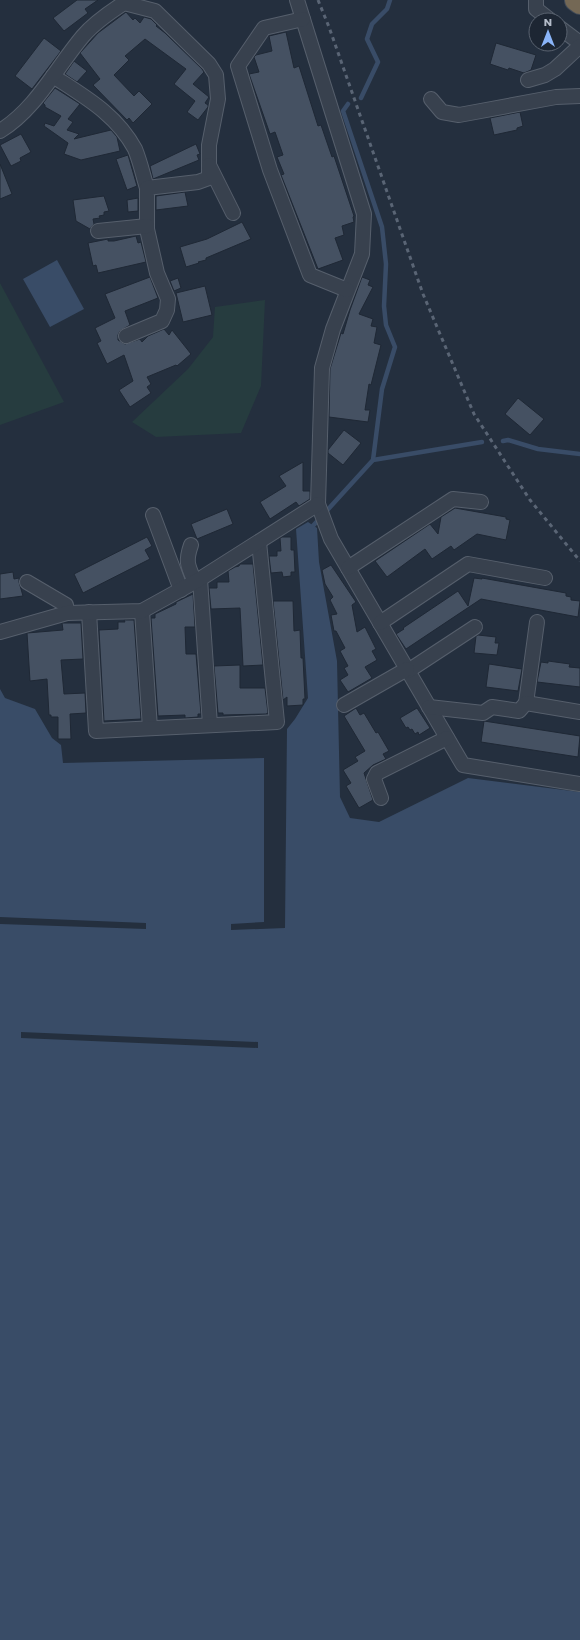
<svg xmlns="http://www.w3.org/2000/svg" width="580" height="1640" font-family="Poppins,sans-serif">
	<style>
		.green { fill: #263c3f }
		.water { fill: #394c67 }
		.pier { fill: #242f3e }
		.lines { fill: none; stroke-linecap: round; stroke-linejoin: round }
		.stream { stroke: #394c67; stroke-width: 4.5 }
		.building { fill: #455162; stroke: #1f2835 }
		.street-casing { stroke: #565f6c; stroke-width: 16 }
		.highway-casing { stroke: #434c59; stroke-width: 24 }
		.street { stroke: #38414e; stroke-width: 14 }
		.highway { stroke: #746855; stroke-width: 22 }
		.rail { stroke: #5a6575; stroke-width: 3; stroke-dasharray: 4 4; stroke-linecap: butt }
	</style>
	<rect width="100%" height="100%" fill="#242f3e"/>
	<g class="green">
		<polygon points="0,283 64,402 0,425"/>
		<polygon points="265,300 261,386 241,433 156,437 132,422 188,369 213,337 215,307"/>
	</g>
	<g class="water">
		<polygon points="57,260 84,309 50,327 23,279"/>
		<polygon points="308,522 317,528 319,562 337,661 340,797 350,818 379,822 468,778 580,792 580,1640 0,1640 0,924 146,929 146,923 0,917 0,689 5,698 35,709 52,738 61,745 63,763 264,758 264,922 231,924 231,930 285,928 287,729 295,719 308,698 296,529"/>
	</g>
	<polygon class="pier" points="21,1032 258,1042 258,1048 21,1038"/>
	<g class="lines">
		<g class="stream">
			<polyline points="361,98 378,62 367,39 372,24 387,9 390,0"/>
			<polyline points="503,441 508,440 538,449 580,454"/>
			<polyline points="373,460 482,442"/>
			<polyline points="311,528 373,460 382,389 395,347 386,325 384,306 386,264 382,227 343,111 348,104"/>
		</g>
	</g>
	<g class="building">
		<polygon points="77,0 98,0 85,9 88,13 64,31 53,18"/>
		<polygon points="126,12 133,20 135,18 140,23 144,17 151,19 157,25 156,26 165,33 202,69 204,72 193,84 209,97 205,103 208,105 208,107 198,120 187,112 195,101 174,84 186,69 145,39 125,56 129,60 114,75 134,96 139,91 152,104 133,123 129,118 127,120 93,85 100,79 80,53 98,33"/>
		<polygon points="286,32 294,68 299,66 318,126 321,125 332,157 334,156 354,216 353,217 354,222 342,226 344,235 335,238 343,260 318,269 281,175 284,174 277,157 283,155 275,132 270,134 249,74 259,72 254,57 256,55 272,51 269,36"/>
		<polygon points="44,38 61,51 32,89 15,76"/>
		<polygon points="496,43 536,55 531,70 524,73 509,68 508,70 490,64"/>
		<polygon points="74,61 87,71 77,82 65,74"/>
		<polygon points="55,88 80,104 68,119 73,122 67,130 79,134 74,139 111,130 117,137 120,151 81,160 64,154 68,143 44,126 45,123 54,126 61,116 45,107 45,105 43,103"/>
		<polygon points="520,112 523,126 517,128 517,130 494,135 490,118"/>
		<polygon points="21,134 31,152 20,158 21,161 11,166 0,145"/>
		<polygon points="196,144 200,154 197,155 199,160 153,179 150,166"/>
		<polygon points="128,155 137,186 127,190 116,159"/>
		<polygon points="0,164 12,194 0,199"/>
		<polygon points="185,192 188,206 156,210 156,196"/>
		<polygon points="104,196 109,211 104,212 104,215 99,216 100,218 93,219 94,224 90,229 76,221 73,200"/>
		<polygon points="138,198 138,211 128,212 127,200"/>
		<polygon points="242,222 251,239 206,258 206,260 198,262 199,263 186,267 180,247 207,239"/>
		<polygon points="136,236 138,243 141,242 146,262 98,273 96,265 93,266 88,243 108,239 108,241 114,241"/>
		<polygon points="150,277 158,298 125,311 130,325 120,331 118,335 118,340 125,344 140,339 142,342 148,336 164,329 169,335 172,330 191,354 177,366 176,365 147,377 151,384 147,387 151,393 130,407 119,390 133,381 124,355 107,364 97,343 101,341 95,328 115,318 105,294"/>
		<polygon points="362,277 370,280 368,285 373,287 359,314 373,319 371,326 377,327 374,343 381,345 371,385 369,384 365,410 370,410 368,422 329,417 330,369 341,333 343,334 350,310"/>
		<polygon points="178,278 181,288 174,291 170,281"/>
		<polygon points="205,286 212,315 183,322 176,293"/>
		<polygon points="518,398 544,419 530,435 505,414"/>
		<polygon points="344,430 361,443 343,465 328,453 328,450"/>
		<polygon points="303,462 303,491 310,491 310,499 299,506 296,502 270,519 260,502 286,486 279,476"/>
		<polygon points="455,508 506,517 506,519 510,520 506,540 477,534 454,550 451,546 432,559 425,549 387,577 375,561 430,524 438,534 441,517"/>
		<polygon points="227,509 233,524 197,539 191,524"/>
		<polygon points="147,537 152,546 145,550 150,559 83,593 74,574"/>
		<polygon points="282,537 291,537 291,550 294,550 295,572 291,572 291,576 283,577 282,572 271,573 269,556 277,556 277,551 281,551 280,538"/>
		<polygon points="240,564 253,564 263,665 243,666 240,608 211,609 209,588 217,588 217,582 229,582 228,571 235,567 239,566"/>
		<polygon points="331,565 356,602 352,605 357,632 365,627 376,649 372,651 377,660 365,667 372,678 348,692 340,680 348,675 344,668 348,666 340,651 345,648 336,631 334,631 331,615 337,614 330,600 333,597 325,584 322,570"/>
		<polygon points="13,572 14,579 19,578 19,582 23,596 0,599 0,574"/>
		<polygon points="474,578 482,579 482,578 566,593 566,596 571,597 571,600 580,601 578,617 481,599 406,649 396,634 404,629 403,628 458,591 468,606"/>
		<polygon points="193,594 195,627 185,627 186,654 196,654 201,714 198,714 198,717 185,718 185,715 158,716 151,618 155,618 155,614 176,604 176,602"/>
		<polygon points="273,601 293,601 294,631 300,630 301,658 303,658 305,699 303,699 303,705 287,706 287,697 283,700"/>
		<polygon points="124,620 134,620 141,719 104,721 99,630 118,629 118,622 125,622"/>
		<polygon points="62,623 81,623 83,659 61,660 64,694 85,693 86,713 70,714 71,739 58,739 58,717 51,717 51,715 49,715 47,679 30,681 27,633 63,630"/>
		<polygon points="478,635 496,637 495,643 499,643 497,655 474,653 476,636"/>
		<polygon points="548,661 570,664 569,667 580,668 580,687 537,682 541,662 548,663"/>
		<polygon points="489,664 522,669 518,691 486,687"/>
		<polygon points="240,665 240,688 265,688 268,713 266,714 223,715 223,713 218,713 214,666"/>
		<polygon points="356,708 360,715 364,713 376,733 378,732 389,751 383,754 386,759 373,765 364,773 373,800 359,808 346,786 351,783 343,770 358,761 355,757 365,751 344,716"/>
		<polygon points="417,708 430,728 419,735 418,732 415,734 412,729 410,730 408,727 406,728 400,718"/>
		<polygon points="484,721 580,736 578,757 481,742"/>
	</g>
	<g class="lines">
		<defs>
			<g id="street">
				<polyline points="297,0 364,214 362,254 333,329 322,368 318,504 331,539 463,765 580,784"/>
				<polyline points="536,0 536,9 550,20"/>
				<polyline points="303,19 264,28 238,66 270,170 310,275 347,290"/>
				<polyline points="560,28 580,43"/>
				<path d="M53,76C85,97 116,114 135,149C140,161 143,175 147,188"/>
				<polyline points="528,80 545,75 555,69 580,46"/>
				<polyline points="431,99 442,112 459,115 556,97 580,96"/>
				<path d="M0,131C36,109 56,68 83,36C94,23 110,12 124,3L155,11L209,64L216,75L218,99L209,145V178L198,182L147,188V229L157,273L168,299L167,310L162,321L126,336"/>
				<polyline points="209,165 233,213"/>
				<polyline points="98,231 147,226"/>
				<polyline points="153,515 181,590"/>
				<path d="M191,545C185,562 188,566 195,582"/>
				<polyline points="348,568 453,499 481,502"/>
				<polyline points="200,579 210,725"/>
				<polyline points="27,582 66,605 67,613"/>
				<polyline points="142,611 150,728"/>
				<polyline points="89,612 96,731 277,722 259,542"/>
				<polyline points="380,623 468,564 545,578"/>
				<polyline points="0,632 67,613 142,611 200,579 318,504"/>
				<polyline points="408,671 475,627"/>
				<polyline points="526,703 537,622"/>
				<polyline points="344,705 407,669"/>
				<polyline points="429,707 483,713 492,707 519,711 526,703 580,712"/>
				<polyline points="381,798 374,779 377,773 447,738"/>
			</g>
			<polyline id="highway" points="576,0 580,3"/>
		</defs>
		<use href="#street" class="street-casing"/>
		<use href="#highway" class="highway-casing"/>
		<use href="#street" class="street"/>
		<use href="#highway" class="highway"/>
		<polyline class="rail" points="318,0 329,27 423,294 474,414 530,500 580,561"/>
	</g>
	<g transform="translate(548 32)"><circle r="19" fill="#1d2633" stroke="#59626f"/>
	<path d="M0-3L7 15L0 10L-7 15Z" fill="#8ab4f8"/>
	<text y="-6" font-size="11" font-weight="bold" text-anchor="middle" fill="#b4bcc9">N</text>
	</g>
</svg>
